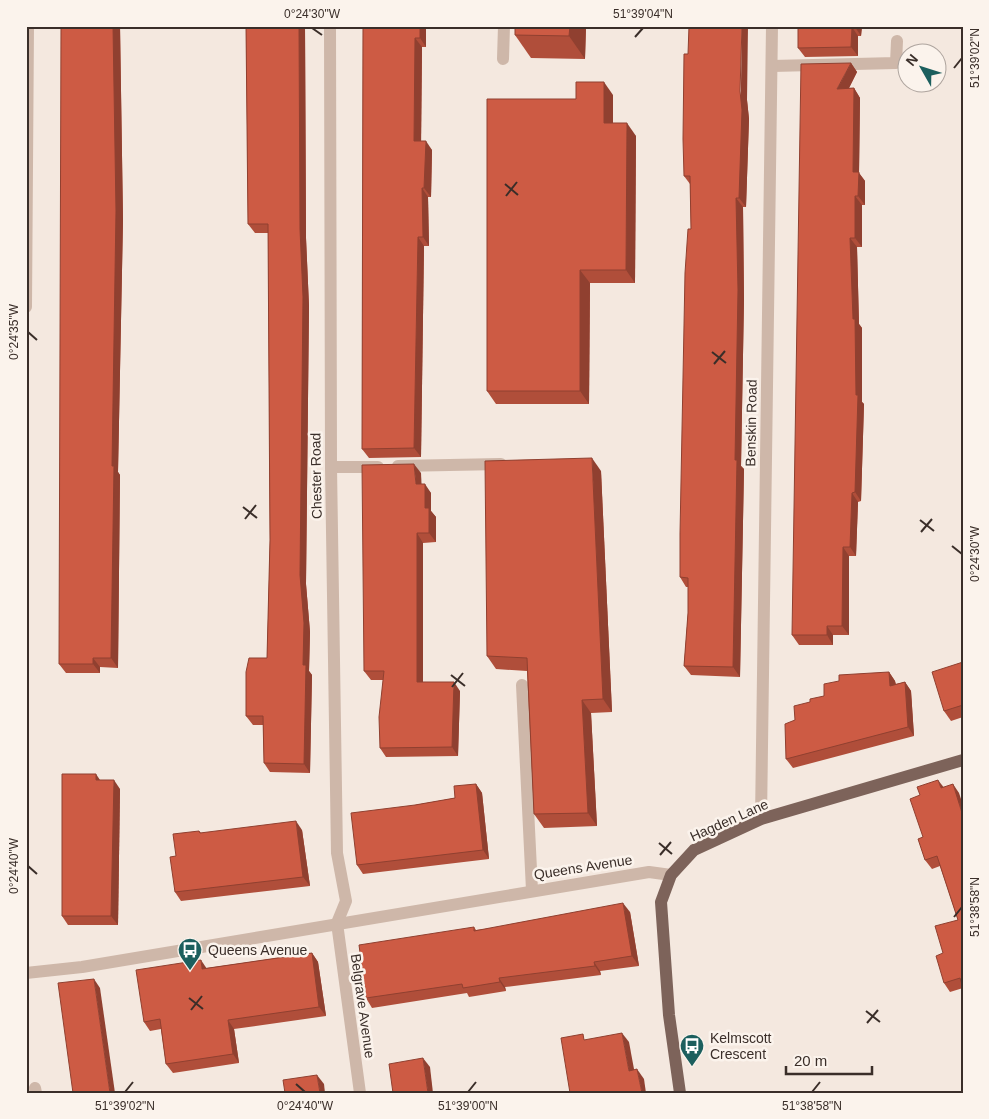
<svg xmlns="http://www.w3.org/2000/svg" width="989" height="1119" font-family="Arial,sans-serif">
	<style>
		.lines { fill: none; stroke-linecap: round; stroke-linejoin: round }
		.service { stroke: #ceb7a9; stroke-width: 12 }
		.minor { stroke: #ceb7a9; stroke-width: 12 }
		.tertiary { stroke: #ceb7a9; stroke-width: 12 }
		.primary { stroke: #7d635a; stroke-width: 12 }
		.wall { fill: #b04e3a }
		.shaded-wall { fill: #904030 }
		.building { fill: #cd5b44; stroke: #904030 }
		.ticks { fill: none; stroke: #3a2e29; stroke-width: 2 }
		.labels { text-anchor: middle; stroke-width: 5; stroke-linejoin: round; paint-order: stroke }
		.street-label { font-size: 14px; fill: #3a2e29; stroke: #fbf3ec }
		.poi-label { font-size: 14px; fill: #3a2e29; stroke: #fbf3ec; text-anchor: start }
		.neatline { fill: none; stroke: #3a2e29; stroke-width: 2 }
		.ticks-label { font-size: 12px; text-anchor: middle; fill: #3a2e29 }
	</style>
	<rect width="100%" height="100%" fill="#f4e8df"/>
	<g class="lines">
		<g class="service">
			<polyline points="503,59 504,26"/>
			<polyline points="398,466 501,464"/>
			<polyline points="331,467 378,467"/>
			<polyline points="522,685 532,890"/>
		</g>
		<g class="minor">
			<polyline points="330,26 331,467 337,853 346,901 337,923 360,1093"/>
			<polyline points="772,66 896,63 897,41"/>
			<polyline points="761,819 772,26"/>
			<polyline points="35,1088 36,1093"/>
		</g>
		<g class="tertiary">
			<polyline points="26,307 28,26"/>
			<polyline points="26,973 82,967 649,872 671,875"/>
		</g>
		<polyline class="primary" points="680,1093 669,1015 661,902 671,875 694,850 761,819 963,760"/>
	</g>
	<g class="wall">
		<polygon points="120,26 123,220 118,472 120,475 118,668 100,667 100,673 66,673 59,664"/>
		<polygon points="246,26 305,26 306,238 309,306 306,584 310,632 309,671 312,675 310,773 270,772 264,763 263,725 253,725 246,716 267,658 270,540 268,233 255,233 248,224"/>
		<polygon points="363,26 426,26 426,47 422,47 421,141 432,150 431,197 428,197 429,246 424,246 421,457 369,458 362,449"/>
		<polygon points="586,26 585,59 531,58 515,35"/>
		<polygon points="798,26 862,26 861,36 858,36 858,56 805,57 798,48"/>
		<polygon points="688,54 747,100 749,119 746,207 743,207 744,299 741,466 744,469 740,677 691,675 684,666 688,613 688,587 686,587 680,577 691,229 690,184 684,176"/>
		<polygon points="851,63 857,72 849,88 854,88 860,98 859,173 865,181 865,205 862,205 862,247 857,247 859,324 862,328 862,402 864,404 861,501 858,502 856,556 849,556 849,635 833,635 833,645 799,645 792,635"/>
		<polygon points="613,95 613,123 636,136 635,283 590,283 589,404 496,404 487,391 576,99"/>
		<polygon points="601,471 612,712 591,713 597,826 544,828 534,814 527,671 496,669 487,656"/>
		<polygon points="421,473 421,484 431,493 431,511 436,517 436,542 423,543 423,682 460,691 458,756 386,757 380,748 383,680 371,680 364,671"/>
		<polygon points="963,662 963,717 951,721 944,711"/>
		<polygon points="889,672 895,681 896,684 905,682 911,691 914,736 793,768 786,759 795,720 810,702"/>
		<polygon points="100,780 120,789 118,925 68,925 62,916"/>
		<polygon points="476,784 482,793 489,859 363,874 357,865 415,805 455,798"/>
		<polygon points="944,787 959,793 963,988 950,992 944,983 943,953 958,920 940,866 932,869 925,860 923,837"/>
		<polygon points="302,830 310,886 181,901 175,892 176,856 199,831 201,833"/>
		<polygon points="630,912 639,966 600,971 601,975 505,987 506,991 469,997 467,993 372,1008 366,998 474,927 476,930"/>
		<polygon points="312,953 318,962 326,1016 234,1029 239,1063 173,1073 166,1064 161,1029 150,1031 144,1022 207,968"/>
	</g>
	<g class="shaded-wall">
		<polygon points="113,26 120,26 123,220 118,472 120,475 118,668 111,658"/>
		<polygon points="299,26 305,26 306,238 309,306 306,584 310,632 309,671 312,675 310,773 304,764 303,665 300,575"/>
		<polygon points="420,26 426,26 426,47 420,38"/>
		<polygon points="570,26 586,26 585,59 569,36"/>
		<polygon points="742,26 748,26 747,100 749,119 746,207 739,198"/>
		<polygon points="855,26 862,26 861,36 855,27"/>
		<polygon points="852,27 858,36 858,56 851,47"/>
		<polygon points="415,38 422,47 421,150 414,141"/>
		<polygon points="851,63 857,72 844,98 837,89"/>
		<polygon points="604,82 613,95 613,136 604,123"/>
		<polygon points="854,88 860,98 859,173 865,181 865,205 858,196 853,172"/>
		<polygon points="627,123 636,136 635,283 626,270"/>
		<polygon points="426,141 432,150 431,197 424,188"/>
		<polygon points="422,188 428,197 429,246 423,237"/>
		<polygon points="855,196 862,205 862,247 855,238"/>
		<polygon points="736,198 743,207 744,299 741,466 744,469 740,677 733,667"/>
		<polygon points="418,237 424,246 421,457 414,448"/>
		<polygon points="850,238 857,247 859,324 862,328 862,402 864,404 861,501 855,492 856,395"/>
		<polygon points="580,270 590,283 589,404 580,391"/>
		<polygon points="592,458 601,471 612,712 603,699"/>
		<polygon points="414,464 421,473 422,493 416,484"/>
		<polygon points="425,484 431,493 431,511 436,517 436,542 429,533 425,508"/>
		<polygon points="852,493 858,502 856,556 850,547"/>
		<polygon points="417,533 423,543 423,691 417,682"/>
		<polygon points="843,547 849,556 849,635 842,626"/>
		<polygon points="827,626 833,635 833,645 827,635"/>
		<polygon points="93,658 100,667 100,673 93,664"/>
		<polygon points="889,672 895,681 897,695 890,686"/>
		<polygon points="454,682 460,691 458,756 452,747"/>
		<polygon points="905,682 911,691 914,736 908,727"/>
		<polygon points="582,700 591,713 597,826 588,813"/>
		<polygon points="96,774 102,783 96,780"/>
		<polygon points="114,780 120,789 118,925 111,916"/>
		<polygon points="938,780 945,789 941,788"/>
		<polygon points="476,784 482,793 489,859 483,850"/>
		<polygon points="953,784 959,793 963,805 963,816"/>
		<polygon points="296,821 302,830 310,886 303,877"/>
		<polygon points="623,903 630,912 639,966 632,956"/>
		<polygon points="312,953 318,962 326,1016 319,1007"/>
		<polygon points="201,960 207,969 202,969"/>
		<polygon points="594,962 600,971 601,975 595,966"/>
		<polygon points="499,978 505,987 506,991 500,982"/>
		<polygon points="94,979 100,988 115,1093 110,1093"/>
		<polygon points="228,1020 234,1029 239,1063 233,1054"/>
		<polygon points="622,1033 629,1042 636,1080 629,1071"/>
		<polygon points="423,1058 430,1067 433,1093 428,1093"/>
		<polygon points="637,1069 644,1079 646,1093 642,1093"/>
		<polygon points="317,1075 324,1084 325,1093 320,1093"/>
	</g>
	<g class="building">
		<polygon points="61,26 113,26 116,211 112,466 114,466 111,658 93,658 93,664 59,664"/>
		<polygon points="246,26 299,26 300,229 303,297 300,575 304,623 303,665 306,665 304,764 264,763 263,716 246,716 246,672 249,658 267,658 270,540 268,224 248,224"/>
		<polygon points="363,26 420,26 420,38 415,38 414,141 426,141 424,188 422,188 423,237 418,237 414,448 362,449"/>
		<polygon points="515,26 570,26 569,36 515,35"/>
		<polygon points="689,26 742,26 740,91 742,110 739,198 736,198 738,290 735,460 737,460 733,667 684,666 688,613 688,578 680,577 680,534 685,273 688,229 691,229 690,176 684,176 683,139 684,54 688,54"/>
		<polygon points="798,26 855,26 855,27 852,27 851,47 798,48"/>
		<polygon points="851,63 837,89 854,88 853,172 859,172 858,196 855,196 855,238 850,238 853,319 855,319 856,395 858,395 855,492 852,493 850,547 843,547 842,626 827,626 827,635 792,635 801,64"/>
		<polygon points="576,82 604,82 604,123 627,123 626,270 580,270 580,391 487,391 487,99 576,99"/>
		<polygon points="592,458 603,699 582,700 588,813 534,814 527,658 487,656 485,461"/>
		<polygon points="414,464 416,484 425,484 425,508 429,508 429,533 417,533 417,682 454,682 452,747 380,748 379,717 384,671 364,671 362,465"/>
		<polygon points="963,662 963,705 944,711 932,672"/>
		<polygon points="889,672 890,686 905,682 908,727 786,759 785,724 795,720 794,706 810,702 810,699 824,696 824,684 839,681 839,675"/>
		<polygon points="62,774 96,774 96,780 114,780 111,916 62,916"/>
		<polygon points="938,780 941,788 953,784 963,816 963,988 960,978 944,983 936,956 943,953 935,926 958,920 937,856 925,860 918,839 923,837 910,799 920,795 917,787"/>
		<polygon points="476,784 483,850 357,865 351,813 415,805 455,798 454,786"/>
		<polygon points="296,821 303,877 175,892 170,857 176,856 173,834 199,831 200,833"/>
		<polygon points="623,903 632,956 594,962 595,966 499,978 500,982 463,988 462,984 366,998 359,945 474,927 474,931"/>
		<polygon points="312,953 319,1007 228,1020 233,1054 166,1064 160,1019 144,1022 136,970 201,960 202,969"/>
		<polygon points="94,979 110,1093 73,1093 58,983"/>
		<polygon points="622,1033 629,1071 637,1069 642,1093 570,1093 561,1038 583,1034 584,1040"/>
		<polygon points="423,1058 428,1093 393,1093 389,1064"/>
		<polygon points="317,1075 320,1093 285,1093 283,1080"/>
	</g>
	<path class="ticks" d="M312,28L322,35M635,37L643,28M954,68L962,58M505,184L518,195M506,196L517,182M28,332L37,340M712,352L726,363M714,364L725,351M243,507L257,518M245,519L256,505M920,520L934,531M921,532L932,519M952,546L962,554M451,675L465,686M452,687L463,673M659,843L672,854M660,855L671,842M28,866L37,874M954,917L962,907M189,998L203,1009M191,1010L202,996M866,1011L880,1022M867,1023L878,1010M296,1084L305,1092M125,1092L133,1082M468,1092L476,1082M812,1092L820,1082"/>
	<defs>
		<symbol id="bus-pin" viewBox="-11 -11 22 30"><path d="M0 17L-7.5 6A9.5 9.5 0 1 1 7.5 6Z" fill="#1c5f5e" stroke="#fbf3ec"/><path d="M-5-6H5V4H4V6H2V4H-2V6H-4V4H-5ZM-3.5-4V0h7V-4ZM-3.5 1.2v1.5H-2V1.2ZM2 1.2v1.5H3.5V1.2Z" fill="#fff"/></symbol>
	</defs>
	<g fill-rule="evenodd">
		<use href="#bus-pin" x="176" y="936" width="28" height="38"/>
		<use href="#bus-pin" x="678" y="1032" width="28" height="38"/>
	</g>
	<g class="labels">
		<g class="street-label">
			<text transform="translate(751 423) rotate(-89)" y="5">Benskin Road</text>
			<text transform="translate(316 476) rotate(-91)" y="5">Chester Road</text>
			<text transform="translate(729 820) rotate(-24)" y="5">Hagden Lane</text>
			<text transform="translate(583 867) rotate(-9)" y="5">Queens Avenue</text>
			<text transform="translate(363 1006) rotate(82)" y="5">Belgrave Avenue</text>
		</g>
		<g class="poi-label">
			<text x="208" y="955">Queens Avenue</text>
			<text x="710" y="1043">Kelmscott<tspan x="710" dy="16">Crescent</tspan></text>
		</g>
	</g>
	<rect width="989" height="1119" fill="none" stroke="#fbf3ec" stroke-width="55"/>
	<g transform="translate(922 68) rotate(309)"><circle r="24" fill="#fbf3ec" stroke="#aea49e"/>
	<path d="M0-4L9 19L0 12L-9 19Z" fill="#1c5f5e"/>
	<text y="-8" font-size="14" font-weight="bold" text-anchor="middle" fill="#3a2e29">N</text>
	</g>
	<path d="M786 1066v8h86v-8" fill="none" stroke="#3a2e29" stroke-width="2.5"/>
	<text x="794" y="1066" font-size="15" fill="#3a2e29" stroke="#fbf3ec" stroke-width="4" paint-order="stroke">20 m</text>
	<rect x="28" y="28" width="934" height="1064" class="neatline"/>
	<g class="ticks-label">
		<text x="312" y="18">0°24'30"W</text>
		<text x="643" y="18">51°39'04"N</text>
		<text transform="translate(975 58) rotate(-90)" y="4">51°39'02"N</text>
		<text transform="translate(14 332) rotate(-90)" y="4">0°24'35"W</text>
		<text transform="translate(975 554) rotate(-90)" y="4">0°24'30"W</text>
		<text transform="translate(14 866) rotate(-90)" y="4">0°24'40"W</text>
		<text transform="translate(975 907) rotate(-90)" y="4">51°38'58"N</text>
		<text x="125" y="1110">51°39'02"N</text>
		<text x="305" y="1110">0°24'40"W</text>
		<text x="468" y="1110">51°39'00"N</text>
		<text x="812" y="1110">51°38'58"N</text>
	</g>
</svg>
